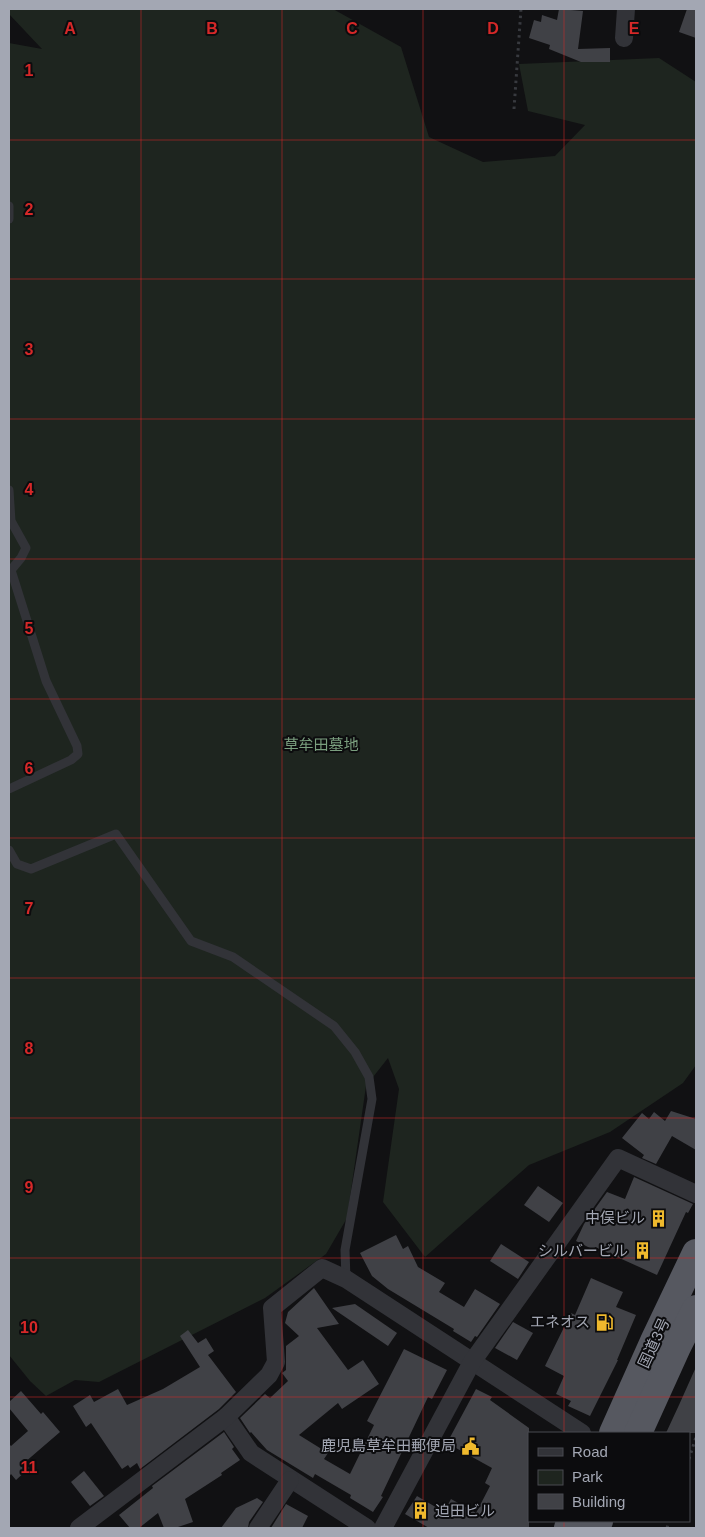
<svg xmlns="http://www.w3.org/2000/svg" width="705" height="1537" font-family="Arial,'Noto Sans JP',sans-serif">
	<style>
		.green { fill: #1e251f }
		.building { fill: #404146 }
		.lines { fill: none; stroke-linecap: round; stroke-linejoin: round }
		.path { stroke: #383a3f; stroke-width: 3; stroke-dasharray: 2.5 4; stroke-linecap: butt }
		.service { stroke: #323338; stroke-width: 9 }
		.minor { stroke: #323338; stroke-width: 18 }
		.trunk { stroke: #565860; stroke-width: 28 }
		.grid { fill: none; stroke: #d62828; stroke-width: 1; stroke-opacity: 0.55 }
		.labels { text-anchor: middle; stroke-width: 4; stroke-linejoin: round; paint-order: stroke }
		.park-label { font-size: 15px; fill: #7a9e7e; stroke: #0c0c0e }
		.poi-label { font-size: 15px; fill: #a3a7b3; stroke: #0c0c0e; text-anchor: end }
		.street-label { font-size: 15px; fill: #a3a7b3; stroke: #0c0c0e }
		.grid-label { font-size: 16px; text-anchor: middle; font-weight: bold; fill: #d62828; stroke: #0c0c0e; stroke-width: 4; stroke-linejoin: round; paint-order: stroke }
	</style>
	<rect width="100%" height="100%" fill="#111113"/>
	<polygon class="green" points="9,9 333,9 401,47 429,137 483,162 555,156 585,125 528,111 519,64 659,58 696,82 696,1065 683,1083 610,1132 529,1165 425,1257 383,1202 399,1089 388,1058 366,1086 347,1218 326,1254 265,1298 99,1382 75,1380 46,1396 30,1381 9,1355 9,43 42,49 9,14"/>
	<g class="building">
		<polygon points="559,9 583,11 578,49 610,48 610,62 581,62 549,49 550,45 529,38 534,20 541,22 542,15 557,20"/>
		<polygon points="687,9 696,9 696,38 679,32"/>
		<polygon points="671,1111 696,1119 696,1150 672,1136 656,1164 642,1158 644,1155 622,1138 642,1113 649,1119 654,1112 665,1121"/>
		<polygon points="634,1177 693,1204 688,1213 686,1212 657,1275 595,1247 594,1250 576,1241 584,1224 607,1192 625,1199"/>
		<polygon points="538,1186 563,1203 549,1222 524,1205"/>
		<polygon points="396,1235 403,1249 408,1246 418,1267 445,1283 439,1292 464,1307 475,1289 500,1304 477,1337 475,1336 471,1342 453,1331 454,1329 388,1289 372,1276 360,1253"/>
		<polygon points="501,1244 529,1262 518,1279 490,1261"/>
		<polygon points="591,1278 623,1292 616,1307 636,1315 617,1360 618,1360 590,1416 568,1406 571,1401 556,1394 564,1376 545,1366 571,1313 575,1315"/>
		<polygon points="314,1288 339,1324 317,1328 348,1370 363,1360 379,1384 342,1409 338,1403 299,1435 328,1453 324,1459 350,1474 374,1425 367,1421 404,1349 447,1370 432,1399 428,1397 381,1496 383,1497 373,1512 350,1498 351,1495 315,1474 313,1478 267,1450 251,1432 250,1433 240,1418 265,1394 270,1398 288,1381 282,1373 286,1370 286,1346 299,1336 285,1323 288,1312"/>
		<polygon points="355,1304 397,1333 388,1346 332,1308"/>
		<polygon points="513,1322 533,1333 517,1360 495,1348"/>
		<polygon points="188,1330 198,1343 206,1338 214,1351 208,1355 236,1392 219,1409 140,1469 137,1463 130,1468 128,1465 122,1469 91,1423 86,1427 73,1406 90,1395 94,1402 118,1389 127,1405 163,1389 200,1367 180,1336"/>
		<polygon points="696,1367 696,1433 666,1433 679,1405"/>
		<polygon points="476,1389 492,1397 490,1400 529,1428 529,1528 429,1528 405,1514 417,1496 444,1512 451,1499 476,1513 490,1486 485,1483 492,1468 447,1443"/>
		<polygon points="21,1391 41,1414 43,1412 60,1432 24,1463 29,1468 16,1480 11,1474 9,1477 9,1444 11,1446 28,1431 9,1408 9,1402"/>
		<polygon points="224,1432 234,1447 232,1449 240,1460 221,1473 222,1475 185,1499 193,1522 175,1528 164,1528 158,1513 139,1528 130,1528 119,1515 153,1488 152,1486"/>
		<polygon points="84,1471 104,1496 90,1506 71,1482"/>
		<polygon points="257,1498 263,1502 249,1522 248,1528 221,1528 236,1508"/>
		<polygon points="286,1504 308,1516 302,1528 271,1528"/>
	</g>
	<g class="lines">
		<g class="path">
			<polyline points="514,109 521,9"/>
			<polyline points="689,1459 696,1437"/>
			<polyline points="667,1528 669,1521"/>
		</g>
		<g class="service">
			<polyline points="9,206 9,219"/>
			<polyline points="9,490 11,521 26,548 21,558 11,570 46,681 77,746 78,754 71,760 9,789"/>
			<polyline points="9,850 17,864 31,869 116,834 191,941 233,957 334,1026 355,1052 369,1077 372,1099 345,1250 346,1279"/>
		</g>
		<g class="minor">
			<polyline points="624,38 626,9"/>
			<polyline points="226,1417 251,1453 367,1528"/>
			<polyline points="79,1528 226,1417 269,1375 276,1362 272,1308 322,1268 346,1279 582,1433"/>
			<polyline points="258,1528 290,1480"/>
			<polyline points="383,1528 472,1362 618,1158 696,1194"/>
		</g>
		<g class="trunk">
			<polyline points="613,1433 655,1339 696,1253"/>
			<polyline points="638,1433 677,1347 696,1309"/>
			<polyline points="568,1528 572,1521"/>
			<polyline points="595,1528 599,1521"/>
		</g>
	</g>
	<path class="grid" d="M141,9V1528M282,9V1528M423,9V1528M564,9V1433M9,140H696M9,279H696M9,419H696M9,559H696M9,699H696M9,838H696M9,978H696M9,1118H696M9,1258H696M9,1397H696M564,1521V1528"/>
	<defs>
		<symbol id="building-bare" viewBox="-9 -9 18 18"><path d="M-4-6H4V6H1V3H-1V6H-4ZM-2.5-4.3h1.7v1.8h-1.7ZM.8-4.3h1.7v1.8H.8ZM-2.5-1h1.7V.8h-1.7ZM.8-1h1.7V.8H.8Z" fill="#efb92d" stroke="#0c0c0e" stroke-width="2.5" paint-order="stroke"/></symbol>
		<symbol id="fuel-bare" viewBox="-9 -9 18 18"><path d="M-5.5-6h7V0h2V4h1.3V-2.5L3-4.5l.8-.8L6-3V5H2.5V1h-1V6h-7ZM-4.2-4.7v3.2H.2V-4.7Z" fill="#efb92d" stroke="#0c0c0e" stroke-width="2.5" paint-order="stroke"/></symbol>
		<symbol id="civic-bare" viewBox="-9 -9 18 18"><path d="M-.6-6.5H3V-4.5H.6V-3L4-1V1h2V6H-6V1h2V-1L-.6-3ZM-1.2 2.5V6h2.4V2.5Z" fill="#efb92d" stroke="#0c0c0e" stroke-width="2.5" paint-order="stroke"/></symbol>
	</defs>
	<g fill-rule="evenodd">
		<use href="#building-bare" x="646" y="1206" width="25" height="25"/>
		<use href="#building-bare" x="630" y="1238" width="25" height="25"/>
		<use href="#fuel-bare" x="592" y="1310" width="25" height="25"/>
		<use href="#civic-bare" x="458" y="1434" width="25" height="25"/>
		<use href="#building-bare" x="408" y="1498" width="25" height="25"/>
	</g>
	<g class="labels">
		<g class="park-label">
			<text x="321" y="750">草牟田墓地</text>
		</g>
		<g class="poi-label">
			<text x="645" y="1223">中俣ビル</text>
			<text x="628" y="1256">シルバービル</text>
			<text x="590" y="1327">エネオス</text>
			<text x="456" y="1451">鹿児島草牟田郵便局</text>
			<text x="435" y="1516" text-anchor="start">迫田ビル</text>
		</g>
		<g class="street-label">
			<text transform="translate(654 1343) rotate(-65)" y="5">国道3号</text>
		</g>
	</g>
	<g class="grid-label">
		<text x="70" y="34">A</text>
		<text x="212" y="34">B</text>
		<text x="352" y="34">C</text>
		<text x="493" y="34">D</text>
		<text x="634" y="34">E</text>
		<text x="29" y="76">1</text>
		<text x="29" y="215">2</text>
		<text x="29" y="355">3</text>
		<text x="29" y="495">4</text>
		<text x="29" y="634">5</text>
		<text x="29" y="774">6</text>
		<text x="29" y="914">7</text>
		<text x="29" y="1054">8</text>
		<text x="29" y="1193">9</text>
		<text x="29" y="1333">10</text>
		<text x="29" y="1473">11</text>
	</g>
	<rect width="705" height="1537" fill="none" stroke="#a3a7b3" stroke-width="20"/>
	<rect x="528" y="1432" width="162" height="90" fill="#0c0c0e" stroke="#484a50"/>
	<rect x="538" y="1448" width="25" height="8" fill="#323338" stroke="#484a50"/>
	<text x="572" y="1457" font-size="15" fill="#a3a7b3">Road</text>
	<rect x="538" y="1470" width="25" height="15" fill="#1e251f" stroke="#484a50"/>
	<text x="572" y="1482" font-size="15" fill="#a3a7b3">Park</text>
	<rect x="538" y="1494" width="25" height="15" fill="#404146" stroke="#484a50"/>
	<text x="572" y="1507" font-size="15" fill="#a3a7b3">Building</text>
</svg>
